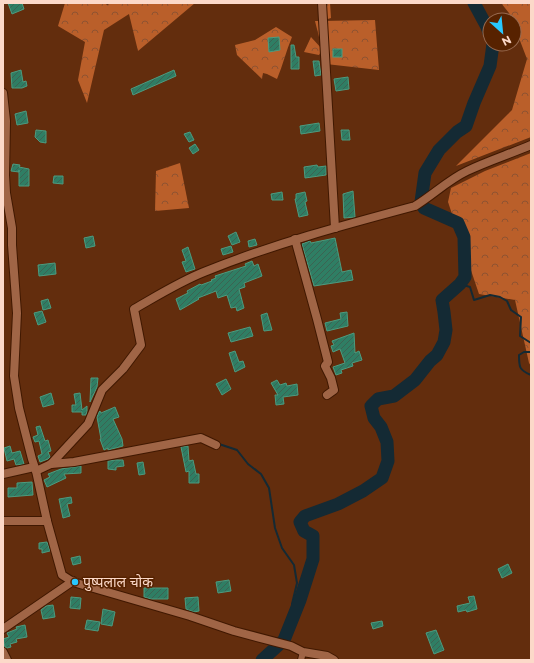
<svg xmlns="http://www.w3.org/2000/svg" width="534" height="663" font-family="Montserrat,'Noto Sans Devanagari',sans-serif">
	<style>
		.forest { fill: url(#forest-crowns) }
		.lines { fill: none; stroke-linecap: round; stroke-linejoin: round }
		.stream { stroke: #142a34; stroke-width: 2 }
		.river { stroke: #142a34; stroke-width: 13 }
		.building { fill: url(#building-hatch); stroke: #4d9b7f }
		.pedestrian-casing { stroke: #401801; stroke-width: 8 }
		.minor-casing { stroke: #401801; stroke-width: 10 }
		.pedestrian { stroke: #a06546; stroke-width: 6 }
		.minor { stroke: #a06546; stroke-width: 8 }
		.poi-dot { fill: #28c8ff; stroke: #572200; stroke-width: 1.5 }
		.labels { text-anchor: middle; stroke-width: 3; stroke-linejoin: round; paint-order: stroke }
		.poi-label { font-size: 14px; fill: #fcd9c9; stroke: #572200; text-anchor: start }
	</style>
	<defs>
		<pattern id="forest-crowns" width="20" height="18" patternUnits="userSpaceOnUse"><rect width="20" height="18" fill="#ba5f2a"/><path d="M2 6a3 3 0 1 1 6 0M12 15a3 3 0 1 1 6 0" fill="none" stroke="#8e5331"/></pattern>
		<pattern id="building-hatch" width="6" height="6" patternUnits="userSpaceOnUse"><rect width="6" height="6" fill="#2f7e64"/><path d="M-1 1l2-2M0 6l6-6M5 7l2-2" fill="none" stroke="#3c6352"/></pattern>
	</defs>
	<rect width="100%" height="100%" fill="#632d0d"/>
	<g class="forest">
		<polygon points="65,3 105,3 107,5 112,3 195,3 138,51 129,14 104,30 87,103 78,80 85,42 58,26"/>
		<polygon points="318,3 330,3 331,18 321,21 375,20 379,70 326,64 322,50 319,55 304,52 311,37 322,49 315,21 318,21"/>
		<polygon points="501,3 531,3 531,137 456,166 512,110 527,59 514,25 514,20 512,20 509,13"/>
		<path d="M276,27L292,37C286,51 283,65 277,79L267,74L263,73L262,79L237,55L235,45L255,40Z"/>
		<polygon points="531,153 531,366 529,363 515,300 479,294 448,202 451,188 485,171"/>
		<polygon points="180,163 189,208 155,211 156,171"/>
	</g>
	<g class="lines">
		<g class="stream">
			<polyline points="460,284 470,287 474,300 490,295 500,297 507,301 511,310 521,317 520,336 531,343 531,344"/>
			<path d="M531,352H524L519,355C519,367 519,370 531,375"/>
			<polyline points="219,444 237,450 248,464 261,474 269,488 275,528 282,548 294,565 297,583 292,604 293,616"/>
		</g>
		<g class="river">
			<polyline points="474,3 487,27 490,36"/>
			<polyline points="262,660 284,640 300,600 313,559 313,536 304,531 300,522 305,516 338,504 363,491 382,478 388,461 387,442 381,427 374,418 371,406 378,399 394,396 415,380 430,361 437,355 444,342 446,330 444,312 442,300 460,284 465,277 464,237 458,223 424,208 421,202 425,173 439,150 457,132 466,126 474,103 490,66 493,44"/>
		</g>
	</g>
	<g class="building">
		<polygon points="8,3 22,3 24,9 12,14"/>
		<polygon points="279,37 280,50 269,52 268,38"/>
		<polygon points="291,45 294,45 296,57 299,57 299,69 291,69"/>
		<rect x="333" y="49" width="9" height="8"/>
		<polygon points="313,61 319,61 321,75 315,76"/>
		<polygon points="21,70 23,82 26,81 27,86 22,88 12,88 11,73"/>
		<polygon points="174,70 176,76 133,95 131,89"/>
		<polygon points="348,77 349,89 336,91 334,79"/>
		<polygon points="26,111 28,123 17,125 15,114"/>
		<polygon points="319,123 320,131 301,134 300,126"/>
		<polygon points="36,130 46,131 46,143 40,142 35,137"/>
		<polygon points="341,130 349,130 350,140 342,140"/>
		<polygon points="190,132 194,140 189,142 184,134"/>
		<polygon points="195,144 199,150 193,154 189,148"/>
		<polygon points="13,164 20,165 19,167 29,169 29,186 19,186 19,170 19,172 11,171"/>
		<polygon points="317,165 318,167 326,166 326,175 305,178 304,167"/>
		<polygon points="54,176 63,176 63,184 53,183"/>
		<polygon points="353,191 355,217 344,218 343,194"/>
		<polygon points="282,192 283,200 272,200 271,194"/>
		<polygon points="305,192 307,201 305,202 308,215 299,217 295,199 296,199 296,194"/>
		<polygon points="236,232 240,242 232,245 228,236"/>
		<polygon points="93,236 95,246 86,248 84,238"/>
		<polygon points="335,238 342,272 351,270 353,280 314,286 302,244 310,241 311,243"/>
		<polygon points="255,239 257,245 249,247 248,241"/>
		<polygon points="231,246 233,252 223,255 221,249"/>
		<polygon points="188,247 195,269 186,272 182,262 186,261 182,250"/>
		<polygon points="252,261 254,266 258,264 262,276 244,283 245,287 239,289 244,308 237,311 236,307 231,308 227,295 218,298 216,291 198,298 199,299 180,310 176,299 188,293 187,291 200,284 201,285 212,281 211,280 216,278 215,276 246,266 245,264"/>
		<polygon points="55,263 56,274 39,276 38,265"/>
		<polygon points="48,299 51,308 43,310 41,301"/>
		<polygon points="42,311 46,322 38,325 34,313"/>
		<polygon points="347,312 348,326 327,331 325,323 341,319 340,313"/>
		<polygon points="267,313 272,330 264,331 261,315"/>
		<polygon points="250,327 253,336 231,342 228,333"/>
		<polygon points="354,333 355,353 359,351 362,360 352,363 353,366 341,370 342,373 336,375 333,367 345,363 340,349 333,352 331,346 334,345 332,341"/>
		<polygon points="235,351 239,362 243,361 245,367 235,372 229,353"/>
		<polygon points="91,378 98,378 97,387 90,402"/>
		<polygon points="226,379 231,389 222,395 216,384"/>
		<polygon points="277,380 280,385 286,383 287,386 297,384 298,395 283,397 284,404 276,405 275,395 278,395 271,383"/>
		<polygon points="51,393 54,404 43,407 40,397"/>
		<polygon points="80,393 82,410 87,406 87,411 86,415 82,415 82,412 72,412 72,405 76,405 74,394"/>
		<polygon points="115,407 119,417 113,419 122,439 123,446 108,450 108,448 104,450 100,439 101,439 97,417 99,412 100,411 101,413"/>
		<polygon points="40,426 45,441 48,440 51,451 48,452 50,457 48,459 40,462 38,456 42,454 39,441 35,442 33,437 38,435 36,427"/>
		<polygon points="10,446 12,453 20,451 24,464 16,465 14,459 7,461 4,448"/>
		<polygon points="188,446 189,461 193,460 196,474 199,474 199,483 189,483 189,471 186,472 181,447"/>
		<polygon points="116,460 123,460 124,466 116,467 116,470 108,469 108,461"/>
		<polygon points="143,462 145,474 139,475 137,463"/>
		<polygon points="81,466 81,473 64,474 66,478 47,487 44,480 50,477 48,474 61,469"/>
		<polygon points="32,482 33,495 8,497 8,488 17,488 17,483"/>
		<polygon points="71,497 72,503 67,504 70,516 63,518 59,499"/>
		<polygon points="47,542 50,551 42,553 42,549 39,549 39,543"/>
		<polygon points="80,556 81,563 73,565 71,558"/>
		<polygon points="508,564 512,573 502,578 498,569"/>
		<polygon points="229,580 231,591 218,593 216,582"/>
		<polygon points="144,588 168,588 168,599 151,599 144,597"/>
		<polygon points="474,596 477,609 467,612 466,610 458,612 457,606 470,603 468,597"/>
		<polygon points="71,597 81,598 80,609 70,608"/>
		<polygon points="198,597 199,611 194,612 186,609 185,598"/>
		<polygon points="53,605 55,617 43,619 41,610 46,606"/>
		<polygon points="103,609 115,612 112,626 101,624"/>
		<polygon points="87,620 100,622 98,631 85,629"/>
		<polygon points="382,621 383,626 373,629 371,623"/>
		<polygon points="25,625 27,637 16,639 17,642 10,644 11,647 7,648 5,647 3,639 9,637 7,633 17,629 16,627"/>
		<polygon points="436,630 444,650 434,654 426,633"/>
	</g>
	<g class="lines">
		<defs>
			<polyline id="pedestrian" points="301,660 303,652"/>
			<g id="minor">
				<polyline points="322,3 335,228"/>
				<polyline points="3,93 6,121 5,175 6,193 12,228 12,245 17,313 14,376 19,408 32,459 36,471 47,521 62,575 73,582 190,616 234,631 291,646 303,652 327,656 334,660"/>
				<polyline points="295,239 317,319 328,362 325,366 331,378 334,390 327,395"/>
				<polyline points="51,464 74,462 201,438 216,445"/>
				<path d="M36,471L51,464L88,424L102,390L123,369L141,345L134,309C157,296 179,282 204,272C273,244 344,225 415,206C433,195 448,180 467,171C488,161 510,154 531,145"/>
				<polyline points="3,474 34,467"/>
				<polyline points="3,521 47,521"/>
				<polyline points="3,629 73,581"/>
				<polyline points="3,652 7,660"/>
			</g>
		</defs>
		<use href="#pedestrian" class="pedestrian-casing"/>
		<use href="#minor" class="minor-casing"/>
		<use href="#pedestrian" class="pedestrian"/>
		<use href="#minor" class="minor"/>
	</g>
	<circle class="poi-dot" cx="75" cy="582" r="4"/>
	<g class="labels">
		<g class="poi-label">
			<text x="83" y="587">पुष्पलाल चोक</text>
		</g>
	</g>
	<rect width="534" height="663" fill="none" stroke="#fcd9c9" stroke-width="8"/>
	<g transform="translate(502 32) rotate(153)"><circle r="19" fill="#572200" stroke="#996b50"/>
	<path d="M0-3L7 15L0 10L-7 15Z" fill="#28c8ff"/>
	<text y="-6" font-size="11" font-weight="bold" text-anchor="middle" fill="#fcd9c9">N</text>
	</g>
</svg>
